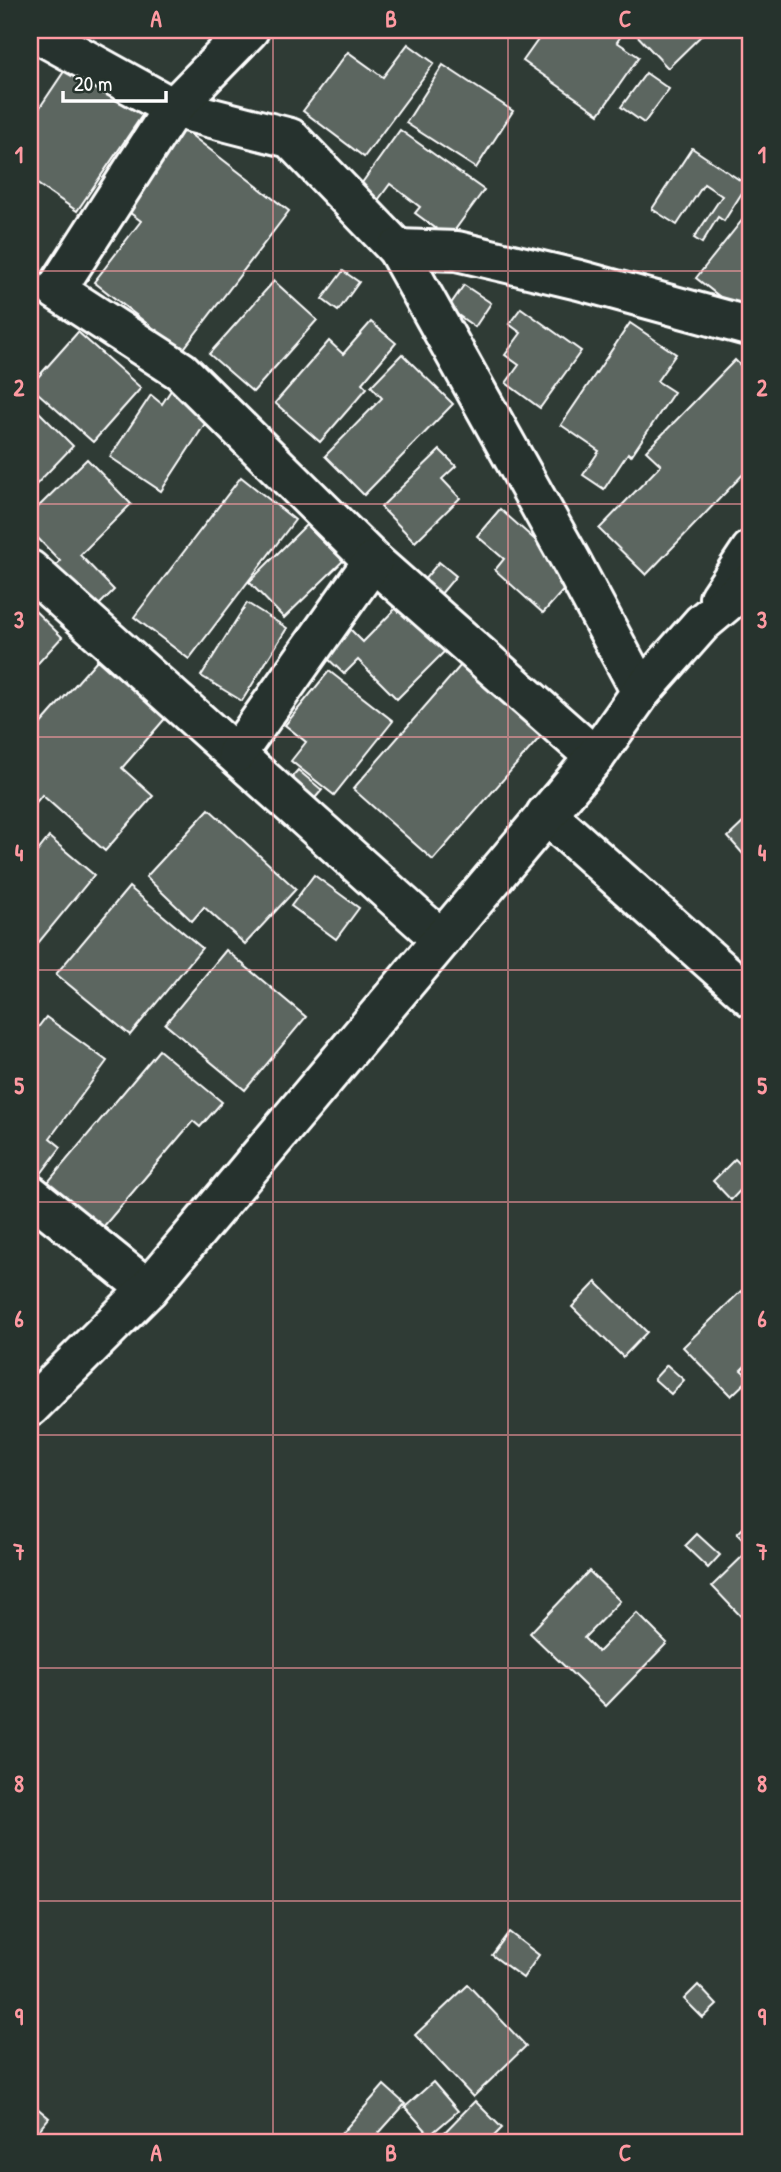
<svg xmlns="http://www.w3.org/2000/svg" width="781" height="2172" font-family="'Patrick Hand',sans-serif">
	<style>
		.building { fill: #5b6661; stroke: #fff; stroke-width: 2 }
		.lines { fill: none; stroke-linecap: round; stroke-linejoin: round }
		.minor-casing { stroke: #fff; stroke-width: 44 }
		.major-casing { stroke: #fff; stroke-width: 44 }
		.minor { stroke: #26332d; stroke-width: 38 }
		.major { stroke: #26332d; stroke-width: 38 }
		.grid { fill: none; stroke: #ff9aa2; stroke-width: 2; stroke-opacity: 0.55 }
		.neatline { fill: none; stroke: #ff9aa2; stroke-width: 2.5 }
		.grid-label { font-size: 23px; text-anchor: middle; font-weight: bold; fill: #ff9aa2 }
	</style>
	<rect width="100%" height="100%" fill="#2f3b35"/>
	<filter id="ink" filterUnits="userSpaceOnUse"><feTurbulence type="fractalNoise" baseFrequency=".0143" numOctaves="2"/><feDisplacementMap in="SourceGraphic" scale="14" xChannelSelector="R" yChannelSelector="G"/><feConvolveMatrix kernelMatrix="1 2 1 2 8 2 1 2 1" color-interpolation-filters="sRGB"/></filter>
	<g filter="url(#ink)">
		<g class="building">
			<polygon points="545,30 625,30 617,42 639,57 599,114 523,61"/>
			<polygon points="632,30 707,30 668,68"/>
			<polygon points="408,44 434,63 364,157 303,111 348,52 383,77"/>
			<polygon points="69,64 143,114 77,211 30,179 30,122"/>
			<polygon points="443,65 513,111 476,168 406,123"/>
			<polygon points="646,73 669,89 644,123 621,107"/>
			<polygon points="182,128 289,211 182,351 94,282 141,221 122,207"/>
			<polygon points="400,130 484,190 449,238 415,213 420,207 390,184 373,207 354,194"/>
			<polygon points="692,148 747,185 724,221 718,217 702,243 694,238 722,196 704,184 677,225 652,209"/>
			<polygon points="751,209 751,313 747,318 696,278"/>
			<polygon points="343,271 359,282 338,311 322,299"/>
			<polygon points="274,281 317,320 253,392 209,354"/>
			<polygon points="464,285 491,303 475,327 448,308"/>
			<polygon points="521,308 581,351 540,408 506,383 519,365 505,355 521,333 509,324"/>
			<polygon points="371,322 396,343 362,383 367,388 320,442 275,403 329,341 343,354"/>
			<polygon points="630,323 676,354 657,381 674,392 631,456 628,453 604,489 583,475 599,451 561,425"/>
			<polygon points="78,332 141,388 93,442 30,386"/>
			<polygon points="402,354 453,404 364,495 325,456 382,398 371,386"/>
			<polygon points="735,360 751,376 751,466 646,575 599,529 661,465 646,451"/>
			<polygon points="177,381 216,407 161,491 110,457 151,395 162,404"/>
			<polygon points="30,403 73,446 30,491"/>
			<polygon points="440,450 456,466 442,479 460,498 415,542 381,507"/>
			<polygon points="87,459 131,504 80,555 114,590 88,616 47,574 60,561 30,530 30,515"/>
			<polygon points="241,477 295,520 189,659 134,617"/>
			<polygon points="500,509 576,576 543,613 495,570 504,559 477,536"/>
			<polygon points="306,525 326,545 332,540 348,556 284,618 249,582"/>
			<polygon points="439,562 456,576 440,595 423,581"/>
			<polygon points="247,603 287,628 242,701 201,676"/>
			<polygon points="399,605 445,651 397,699 358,660 344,674 322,653 348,627 363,642"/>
			<polygon points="30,606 62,637 30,672"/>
			<polygon points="97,660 114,675 125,662 176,706 122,768 153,796 105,851 42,795 33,806 30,803 30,736"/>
			<polygon points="461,665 541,736 433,860 353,789"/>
			<polygon points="329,671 393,721 334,795 291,761 306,742 285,725"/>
			<polygon points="298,770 322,790 303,812 279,791"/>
			<polygon points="209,809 296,889 245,944 204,907 192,921 146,877"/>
			<polygon points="747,819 751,823 751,863 728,837"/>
			<polygon points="49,837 94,875 30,953 30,861"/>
			<polygon points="314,875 359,908 336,939 291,906"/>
			<polygon points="129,887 202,948 130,1035 56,974"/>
			<polygon points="226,950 306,1017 245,1090 165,1024"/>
			<polygon points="46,1017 107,1061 50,1138 61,1147 40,1175 30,1167 30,1038"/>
			<polygon points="159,1050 222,1102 200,1127 193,1121 98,1233 43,1188"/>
			<polygon points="735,1159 751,1175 751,1179 731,1200 713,1181"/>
			<polygon points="596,1282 647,1332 623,1357 572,1307"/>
			<polygon points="741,1291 751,1301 751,1360 741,1370 750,1378 731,1396 683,1347"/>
			<polygon points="667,1365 684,1380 671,1394 654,1379"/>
			<polygon points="751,1520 751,1548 737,1534"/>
			<polygon points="697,1534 720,1555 708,1568 685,1546"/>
			<polygon points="747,1552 751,1556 751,1627 712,1586"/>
			<polygon points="589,1571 620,1601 584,1638 598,1652 637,1613 667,1643 606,1706 530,1633"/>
			<polygon points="509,1932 539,1955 523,1978 492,1955"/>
			<polygon points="468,1985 526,2046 473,2097 415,2035"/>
			<polygon points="698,1985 717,2005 703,2018 684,1999"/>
			<polygon points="433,2082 458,2111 430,2135 405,2107"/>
			<polygon points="384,2085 405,2104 371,2142 334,2142"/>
			<polygon points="475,2101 502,2128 488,2142 435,2142"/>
			<polygon points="30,2102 49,2118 30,2141"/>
		</g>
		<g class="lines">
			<defs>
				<g id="minor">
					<polyline points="32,30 173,108 290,138 397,249 571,561 641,692"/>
					<polyline points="249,30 173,108 56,290 181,371 373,561 595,757"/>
					<polyline points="397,249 457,251 579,280 751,327"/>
					<polyline points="30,570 440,938"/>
					<polyline points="237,753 373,561"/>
					<polyline points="546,814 751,997"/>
					<polyline points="30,1194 148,1289"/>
				</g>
				<g id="major">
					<polyline points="719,598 751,550"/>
					<polyline points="30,1407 148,1289 595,757 641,692 702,623 751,582"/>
				</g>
			</defs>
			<use href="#minor" class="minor-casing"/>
			<use href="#major" class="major-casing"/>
			<use href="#minor" class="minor"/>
			<use href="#major" class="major"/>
		</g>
	</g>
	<path class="grid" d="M273,30V2142M508,30V2142M30,271H751M30,504H751M30,737H751M30,970H751M30,1202H751M30,1435H751M30,1668H751M30,1901H751"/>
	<rect width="781" height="2172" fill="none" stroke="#26332d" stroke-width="77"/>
	<path d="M63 91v10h103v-10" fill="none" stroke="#ffffff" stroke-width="3.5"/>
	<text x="74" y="91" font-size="21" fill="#ffffff" stroke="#26332d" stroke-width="5" paint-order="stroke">20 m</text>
	<rect x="38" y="38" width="704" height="2096" class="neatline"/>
	<g class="grid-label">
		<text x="156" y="27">A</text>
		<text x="391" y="27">B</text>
		<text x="625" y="27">C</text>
		<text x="19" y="163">1</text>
		<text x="762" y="163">1</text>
		<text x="19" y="396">2</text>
		<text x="762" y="396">2</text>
		<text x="19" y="628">3</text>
		<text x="762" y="628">3</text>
		<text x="19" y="861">4</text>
		<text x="762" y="861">4</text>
		<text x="19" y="1094">5</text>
		<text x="762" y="1094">5</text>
		<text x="19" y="1327">6</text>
		<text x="762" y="1327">6</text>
		<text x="19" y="1560">7</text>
		<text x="762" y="1560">7</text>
		<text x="19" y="1792">8</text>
		<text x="762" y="1792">8</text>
		<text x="19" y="2025">9</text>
		<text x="762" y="2025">9</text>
		<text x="156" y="2161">A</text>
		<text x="391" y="2161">B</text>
		<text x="625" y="2161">C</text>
	</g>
</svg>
